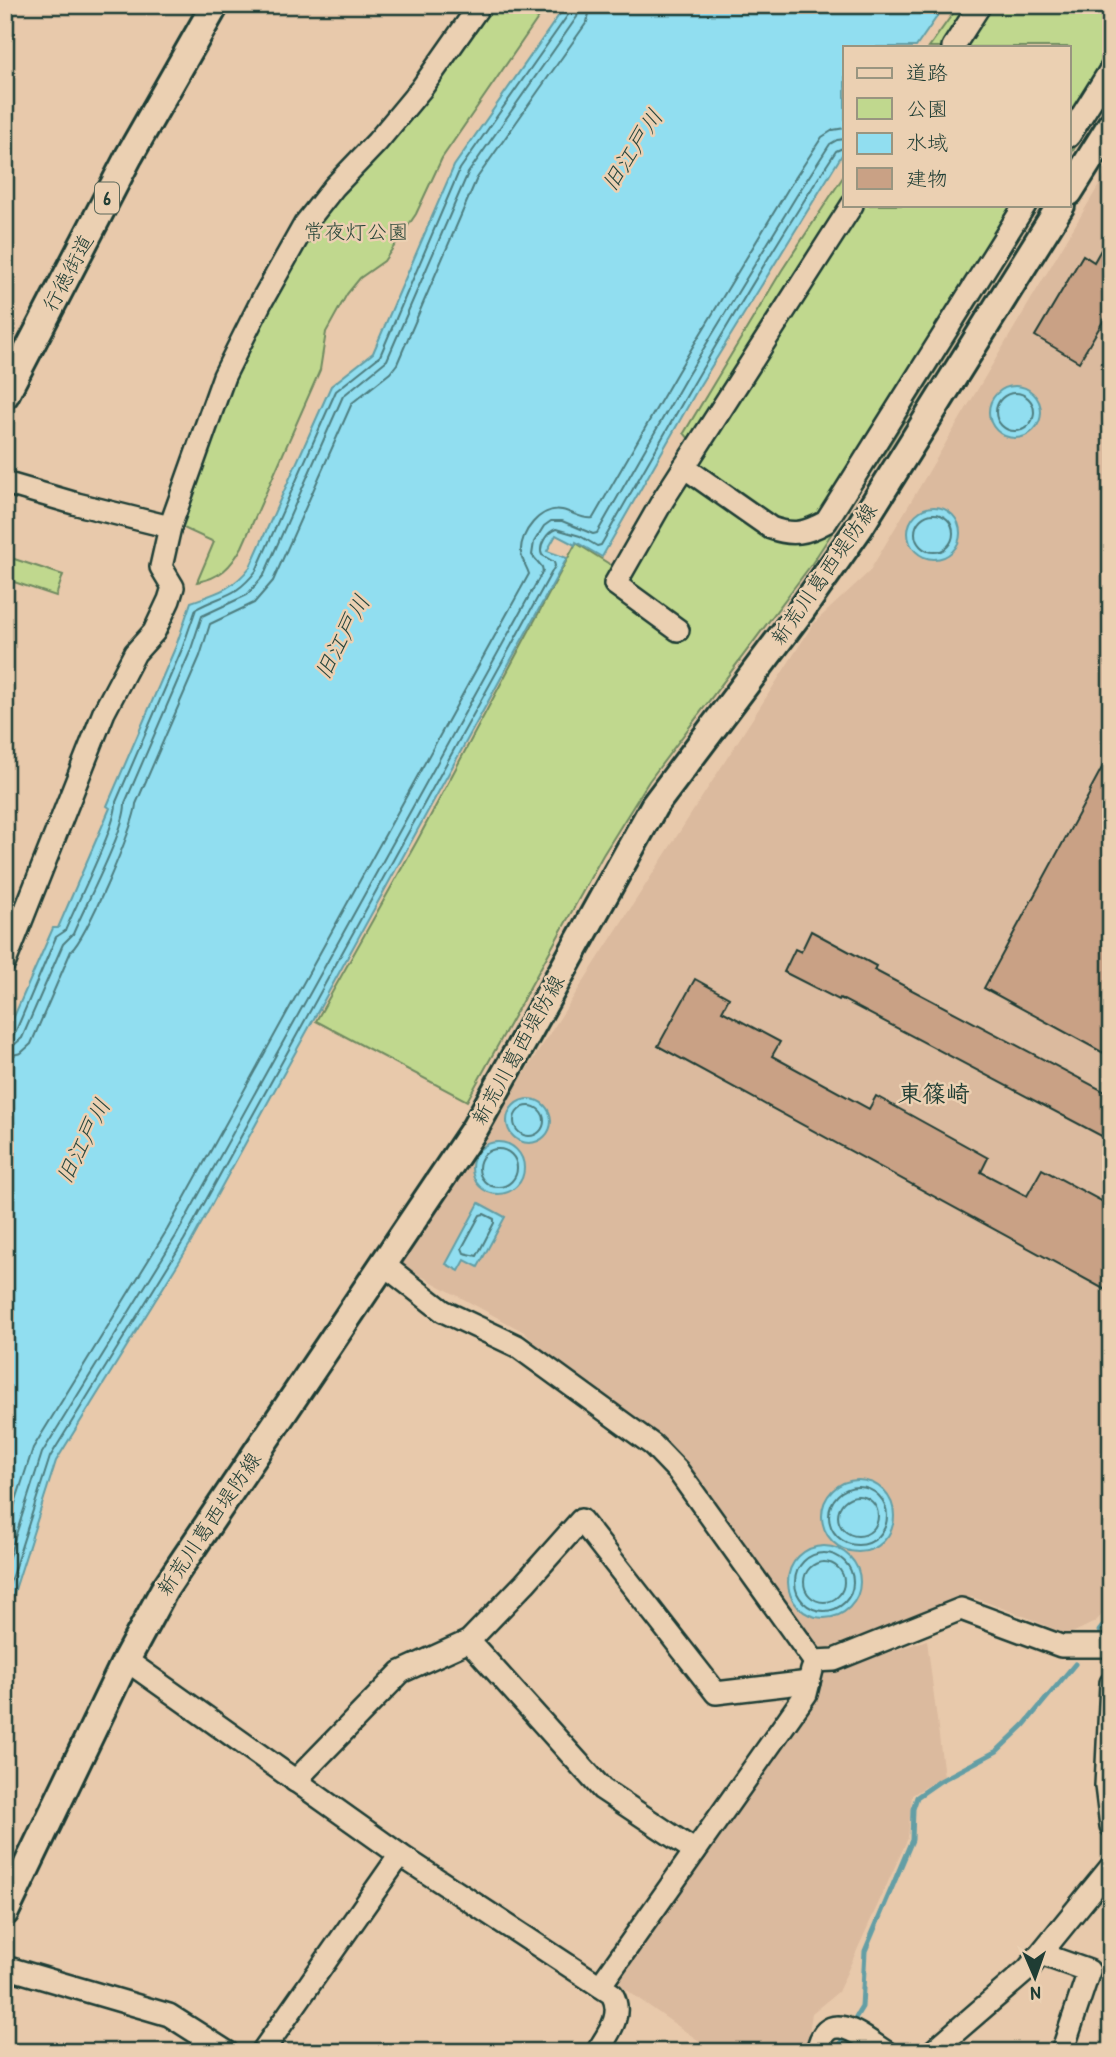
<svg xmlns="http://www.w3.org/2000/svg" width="1116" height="2057" font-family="'Patrick Hand','Klee One',sans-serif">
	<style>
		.built { fill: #dbba9e }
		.green { fill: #c0d88e; stroke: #708a61; stroke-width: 2 }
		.water { fill: #91def0; stroke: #639ea5; stroke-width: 2 }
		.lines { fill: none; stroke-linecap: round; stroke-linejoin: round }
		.shore { stroke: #4d7d7f; stroke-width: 2 }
		.stream { stroke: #639ea5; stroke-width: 5 }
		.building { fill: #c9a185; stroke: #1f3d34; stroke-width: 2 }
		.minor-casing { stroke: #1f3d34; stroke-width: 26 }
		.major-casing { stroke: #1f3d34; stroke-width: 32 }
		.minor { stroke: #ebd0b2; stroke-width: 21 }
		.major { stroke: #ebd0b2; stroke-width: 26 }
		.labels { text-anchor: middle; stroke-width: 5; stroke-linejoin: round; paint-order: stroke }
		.shield { fill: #ebd0b2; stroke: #5c695a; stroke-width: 2 }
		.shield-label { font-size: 19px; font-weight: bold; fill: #1f3d34 }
		.park-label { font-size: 21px; fill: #274538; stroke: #ebd0b2 }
		.street-label { font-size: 21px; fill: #1f3d34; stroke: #ebd0b2 }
		.water-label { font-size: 23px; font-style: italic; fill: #25453d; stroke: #ebd0b2 }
		.quarter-label { font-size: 24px; font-weight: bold; fill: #1f3d34; stroke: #ebd0b2 }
	</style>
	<rect width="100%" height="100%" fill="#e8c9ab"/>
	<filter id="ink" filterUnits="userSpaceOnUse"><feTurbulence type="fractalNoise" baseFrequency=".0143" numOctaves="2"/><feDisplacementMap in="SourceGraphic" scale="14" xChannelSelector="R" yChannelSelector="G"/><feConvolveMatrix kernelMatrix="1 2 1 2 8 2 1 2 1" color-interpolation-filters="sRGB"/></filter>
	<g filter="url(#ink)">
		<g class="built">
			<polygon points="1111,165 1111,1605 1095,1622 1068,1635 1026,1617 972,1597 827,1648 809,1643 683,1460 546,1355 524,1332 401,1265 814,623 869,572"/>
			<polygon points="927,1640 944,1776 912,1795 908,1838 838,1992 812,2013 806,2052 715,2052 619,1985 618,1977 822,1670 844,1667"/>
		</g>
		<g class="green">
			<path d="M486,5H547L442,158L416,214L384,261L360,278L347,294L326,332L320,370L242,547C231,567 220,578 197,582L214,542L177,525L201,454L251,336L307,232Z"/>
			<polygon points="959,5 1111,5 1111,89 1069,157 1069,47 929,47"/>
			<polygon points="845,174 845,205 1039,205 887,449 811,565 649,781 603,855 467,1101 316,1021 417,841 576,543 611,565 617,563 690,440 684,433 782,270"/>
			<polygon points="5,556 63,575 56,596 5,579"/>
		</g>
		<g class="water">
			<path d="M566,5H945L916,47H845V150L700,385L602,557L576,542L575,545L556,535L547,551L567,558L190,1244L56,1461L5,1621V1037L53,928H58L110,808L107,806L176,646L191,602C217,593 233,589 250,567L331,386L373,353L454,166Z"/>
			<circle cx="1015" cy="412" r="26"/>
			<circle cx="934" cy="533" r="26"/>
			<circle cx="529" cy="1121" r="22"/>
			<circle cx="498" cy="1168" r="26"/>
			<polygon points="479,1203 505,1217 478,1267 465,1260 459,1271 446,1264"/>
			<circle cx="858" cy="1516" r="36"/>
			<circle cx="824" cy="1582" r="36"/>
		</g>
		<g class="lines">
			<g class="shore">
				<circle cx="1015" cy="412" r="19"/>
				<circle cx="934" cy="533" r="19"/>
				<path d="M5,1038L11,1037L15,1033L56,937L65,931C75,907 118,822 116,802L182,649L196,609C223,594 235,598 256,571L336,391L380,356L460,169L570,12L571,5"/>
				<path d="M5,1046L14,1045L22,1038L63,944L73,934C85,905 126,829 125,803L190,652L202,616L247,595L264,575L343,396L387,360L468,173L577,17L580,5"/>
				<path d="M5,1057L21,1053L31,1044L71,951C86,938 135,825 136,804L200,656L210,624L254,603L273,581L352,403L390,373L397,364L477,178L587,22L591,5"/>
				<circle cx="529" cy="1121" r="15"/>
				<circle cx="498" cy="1168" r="19"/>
				<polygon points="484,1214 494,1219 494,1223 477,1256 464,1253 462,1248 480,1215"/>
				<circle cx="858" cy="1516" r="29"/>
				<circle cx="858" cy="1516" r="20"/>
				<path d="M5,1534L33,1448L167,1230L529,574C527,567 522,561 521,553C519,533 541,506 562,510C573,512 582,520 593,518L678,371L788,189L822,137L833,130L845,128"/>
				<circle cx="824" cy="1582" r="29"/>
				<circle cx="824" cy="1582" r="20"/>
				<polyline points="5,1569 42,1453 176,1236 543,571 542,567 532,555 534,542 544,526 551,521 562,521 593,534 597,533 687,376 797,195 830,144 837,140 845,139"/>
				<path d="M5,1598L50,1457L184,1240L555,566L554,562L542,555C538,546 547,532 556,529L580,536L597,546L601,545C677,412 752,279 836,151L845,147"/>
			</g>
			<g class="stream">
				<polyline points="1099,1631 1111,1616"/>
				<polyline points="851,2025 862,2007 865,1951 912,1840 913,1809 917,1797 940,1781 997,1751 1024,1725 1075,1664"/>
				<polyline points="836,2052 846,2033"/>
			</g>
		</g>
		<g class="building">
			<polygon points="1111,232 1111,308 1079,362 1035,336 1083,255 1094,262"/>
			<polygon points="1111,751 1111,1057 984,988 1091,791 1090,790"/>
			<polygon points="811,931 876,966 874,970 1111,1095 1111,1141 840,998 839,1000 784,972 795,949 801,952"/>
			<polygon points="695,979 729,998 722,1011 780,1042 772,1056 869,1109 876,1096 988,1158 981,1172 1027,1196 1042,1169 1111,1206 1111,1293 658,1046"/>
		</g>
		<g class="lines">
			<defs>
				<g id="minor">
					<polyline points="953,47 980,5"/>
					<polyline points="1069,136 1111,69"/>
					<path d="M684,467L771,528C793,536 806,533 826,522L1025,205"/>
					<polyline points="5,483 77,504 170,527"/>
					<polyline points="678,630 615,584 663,500 852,205"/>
					<polyline points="5,962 104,712 135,653 154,632 169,600 173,587 161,567 170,527 224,376 261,302 305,224 334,187 377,142 421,89 480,5"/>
					<polyline points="383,1264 443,1311 517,1346 653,1445 678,1471 814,1661 834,1660 961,1609 1061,1646 1111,1646"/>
					<polyline points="469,1641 602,1789 695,1851"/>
					<path d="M126,1660L400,1855L612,1994C624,2015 608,2034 597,2052"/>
					<polyline points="1111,1683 1106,1786 1111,1826"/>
					<polyline points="295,1781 401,1672 469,1641 525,1583 581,1520 716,1693 809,1682"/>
					<polyline points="1041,1954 1089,1971 1062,2052"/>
					<polyline points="5,1967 169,2015 227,2052"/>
					<polyline points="600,1986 806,1694 812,1670"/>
					<polyline points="262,2052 400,1855"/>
					<path d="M817,2052C826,2004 862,2037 886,2052"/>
					<polyline points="932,2052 1028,1969 1111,1867"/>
				</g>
				<g id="major">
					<polyline points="1069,192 1111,125"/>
					<polyline points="5,395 129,156 215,5"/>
					<polyline points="5,1912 126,1660 164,1590 475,1128 654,806 800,612 859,528 1061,205"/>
				</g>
			</defs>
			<use href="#minor" class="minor-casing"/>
			<use href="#major" class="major-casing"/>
			<use href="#minor" class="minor"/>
			<use href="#major" class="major"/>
		</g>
	</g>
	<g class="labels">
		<rect class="shield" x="95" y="182.5" width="24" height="31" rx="5"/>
		<g class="shield-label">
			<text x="107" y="205">6</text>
		</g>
		<g class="park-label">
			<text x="356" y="239">常夜灯公園</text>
		</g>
		<g class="street-label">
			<text transform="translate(68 273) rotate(-62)" y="7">行徳街道</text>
			<text transform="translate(824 574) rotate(-55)" y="7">新荒川葛西堤防線</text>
			<text transform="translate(518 1050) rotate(-61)" y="7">新荒川葛西堤防線</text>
			<text transform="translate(209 1524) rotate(-56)" y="7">新荒川葛西堤防線</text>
		</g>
		<g class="water-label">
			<text transform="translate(632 150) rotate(-57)" y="8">旧江戸川</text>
			<text transform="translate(342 637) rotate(-62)" y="8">旧江戸川</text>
			<text transform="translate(83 1141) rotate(-63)" y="8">旧江戸川</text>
		</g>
		<g class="quarter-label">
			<text x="934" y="1102">東篠崎</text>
		</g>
	</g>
	<rect width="1116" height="2057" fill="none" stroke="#ebd0b2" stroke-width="28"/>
	<rect x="14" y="14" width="1088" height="2029" fill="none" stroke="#1f3d34" stroke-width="2.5" filter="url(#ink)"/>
	<rect x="843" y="46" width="228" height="161" fill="#ebd0b2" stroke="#999580" stroke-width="2"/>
	<rect x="857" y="68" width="35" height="10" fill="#ebd0b2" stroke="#999580" stroke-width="2"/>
	<text x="906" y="80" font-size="21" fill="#1f3d34">道路</text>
	<rect x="857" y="98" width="35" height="21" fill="#c0d88e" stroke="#999580" stroke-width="2"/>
	<text x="906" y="116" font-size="21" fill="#1f3d34">公園</text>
	<rect x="857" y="133" width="35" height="21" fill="#91def0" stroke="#999580" stroke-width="2"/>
	<text x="906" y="150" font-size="21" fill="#1f3d34">水域</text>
	<rect x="857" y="168" width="35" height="21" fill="#c9a185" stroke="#999580" stroke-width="2"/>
	<text x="906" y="186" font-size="21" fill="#1f3d34">建物</text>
	<g transform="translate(1035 1977) rotate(178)" stroke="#ebd0b2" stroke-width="5" paint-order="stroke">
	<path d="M0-5L12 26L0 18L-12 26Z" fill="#1f3d34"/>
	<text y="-10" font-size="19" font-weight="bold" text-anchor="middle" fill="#1f3d34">N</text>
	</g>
</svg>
